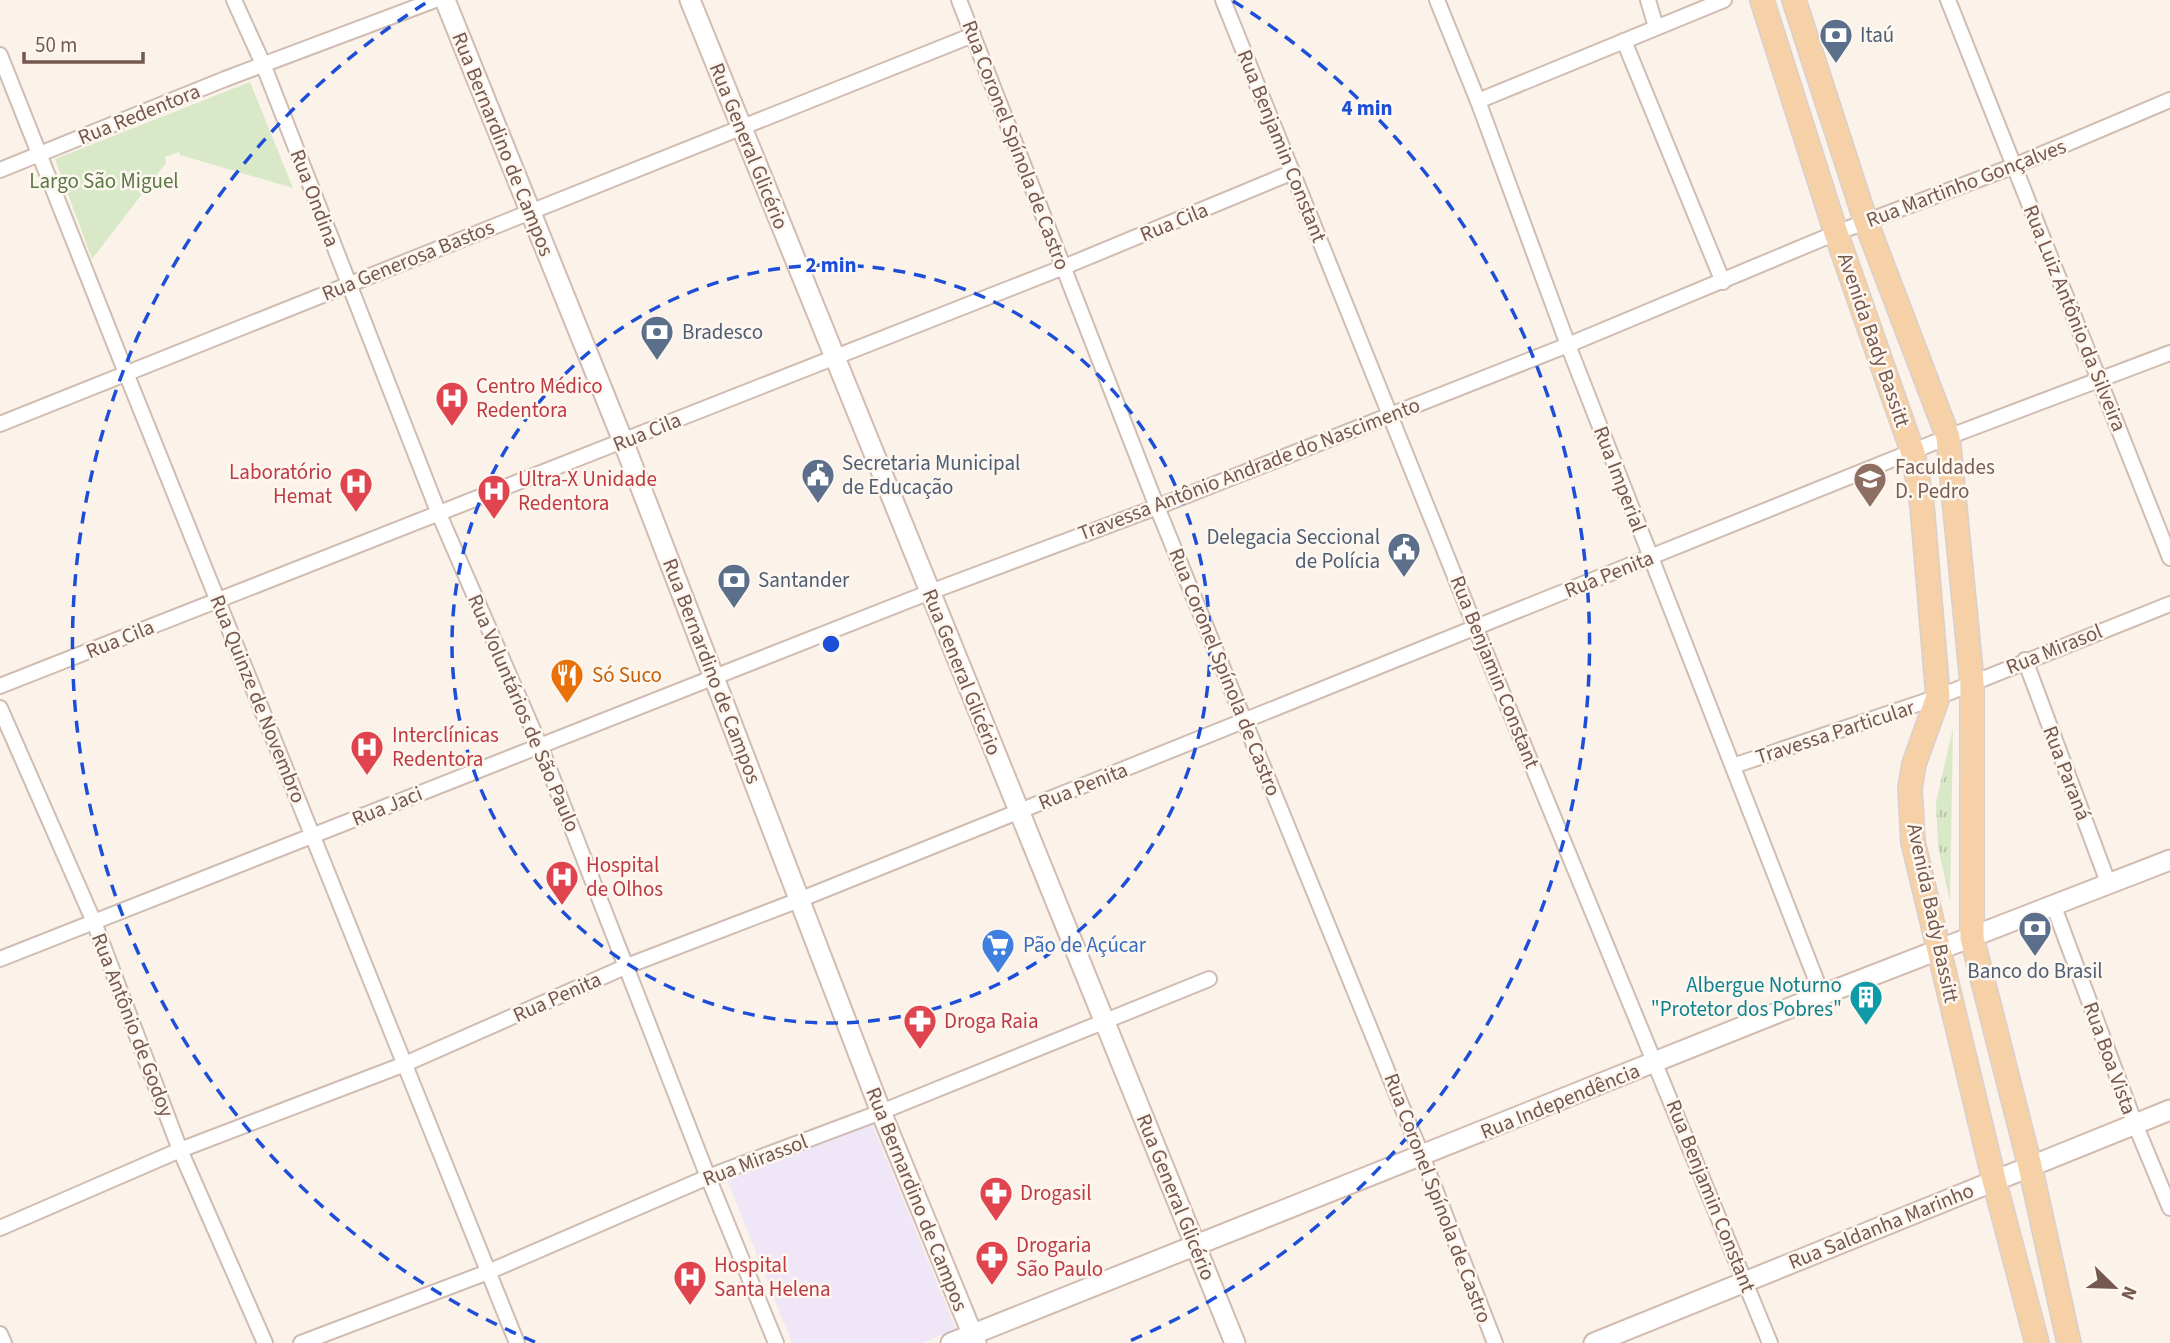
<svg xmlns="http://www.w3.org/2000/svg" width="2170" height="1343" font-family="'Source Sans 3',sans-serif">
	<style>
		.education { fill: #efe6f8 }
		.grass { fill: url(#grass-tufts) }
		.park { fill: #d9e9c8 }
		.lines { fill: none; stroke-linecap: round; stroke-linejoin: round }
		.street-casing { stroke: #cfbcb2; stroke-width: 18 }
		.secondary-casing { stroke: #d2bbb0; stroke-width: 23 }
		.primary-casing { stroke: #d8d0cd; stroke-width: 26 }
		.street { stroke: #fff; stroke-width: 14 }
		.secondary { stroke: #fff; stroke-width: 19 }
		.primary { stroke: #f6d0a6; stroke-width: 23 }
		.ring { fill: none; stroke: #1d4ed8; stroke-width: 3.5; stroke-dasharray: 12 9 }
		.labels { text-anchor: middle; stroke-width: 5; stroke-linejoin: round; paint-order: stroke }
		.service-label { font-size: 21px; fill: #4e5e75; stroke: #fef7f0; text-anchor: start }
		.street-label { font-size: 21px; fill: #75584e; stroke: #fef7f0 }
		.park-label { font-size: 21px; fill: #5b7946; stroke: #fef7f0 }
		.health-label { font-size: 21px; fill: #be3a42; stroke: #fef7f0; text-anchor: start }
		.education-label { font-size: 21px; fill: #785e54; stroke: #fef7f0; text-anchor: start }
		.food-label { font-size: 21px; fill: #c56008; stroke: #fef7f0; text-anchor: start }
		.shop-label { font-size: 21px; fill: #366cbe; stroke: #fef7f0; text-anchor: start }
		.culture-label { font-size: 21px; fill: #0d838f; stroke: #fef7f0; text-anchor: end }
		.centre { fill: #1d4ed8; stroke: #fef7f0; stroke-width: 3.5 }
		.ring-label { font-size: 21px; text-anchor: middle; font-weight: bold; fill: #1d4ed8; stroke: #fef7f0; stroke-width: 5; stroke-linejoin: round; paint-order: stroke }
	</style>
	<defs>
		<pattern id="grass-tufts" width="24" height="20" patternUnits="userSpaceOnUse" patternTransform="scale(1.75)"><rect width="24" height="20" fill="#d9e9c8"/><path d="M3 7l-1-3M5 7V3M7 7l1-3M15 17l-1-3M17 17v-4M19 17l1-3" fill="none" stroke="#b5c0a5"/></pattern>
	</defs>
	<rect width="100%" height="100%" fill="#fbf2e9"/>
	<polygon class="education" points="872,1124 956,1329 922,1343 792,1343 727,1180"/>
	<polygon class="grass" points="1953,728 1950,901 1938,847 1936,802"/>
	<polygon class="park" points="250,82 293,188 180,155 179,152 165,157 166,163 92,259 55,159"/>
	<g class="lines">
		<defs>
			<g id="street">
				<polyline points="234,0 263,64 439,514 540,746 708,1177 776,1343"/>
				<polyline points="959,0 1157,507 1422,1156 1495,1343"/>
				<polyline points="1223,0 1476,629 1770,1343"/>
				<polyline points="1437,0 1478,101 1568,345 1822,995"/>
				<polyline points="1648,0 1656,27"/>
				<polyline points="1948,0 2170,558"/>
				<polyline points="1624,41 1723,282"/>
				<polyline points="0,55 126,373 517,1343"/>
				<polyline points="1478,101 1724,0"/>
				<polyline points="0,170 225,79 435,0"/>
				<polyline points="0,424 973,35"/>
				<polyline points="2025,660 2109,885"/>
				<polyline points="0,686 1064,267 1293,172"/>
				<polyline points="0,708 94,922 180,1150 265,1343"/>
				<polyline points="1733,766 1938,697 2170,604"/>
				<polyline points="2054,907 2135,1124 2170,1208"/>
				<polyline points="0,959 930,592 1157,507 1568,345 1836,233 2014,166 2170,100"/>
				<polyline points="0,1228 180,1150 405,1064 627,966 799,900 1948,437 2170,353"/>
				<polyline points="0,1334 4,1343"/>
				<polyline points="301,1343 488,1272 708,1177 881,1112 1209,979"/>
			</g>
			<g id="secondary">
				<polyline points="445,0 623,441 881,1112 976,1343"/>
				<polyline points="690,0 1235,1343"/>
				<polyline points="951,1343 1822,995 2170,860"/>
				<polyline points="1594,1343 2170,1110"/>
			</g>
			<g id="primary">
				<polyline points="1762,0 1836,233 1913,453 1922,505 1938,697 1914,764 1910,788 1913,842 1994,1180 2037,1343"/>
				<polyline points="1794,0 1866,222 1948,437 1972,682 1972,938 2030,1166 2069,1343"/>
			</g>
		</defs>
		<use href="#street" class="street-casing"/>
		<use href="#secondary" class="secondary-casing"/>
		<use href="#primary" class="primary-casing"/>
		<use href="#street" class="street"/>
		<use href="#secondary" class="secondary"/>
		<use href="#primary" class="primary"/>
	</g>
	<g class="ring">
		<circle cx="831" cy="644" r="379"/>
		<path d="M535 1342A758 758 0 0 1 429 1M1233 1A758 758 0 0 1 1127 1342"/>
	</g>
	<defs>
		<symbol id="bank-pin" viewBox="-11 -11 22 30"><path d="M0 17L-7.5 6A9.5 9.5 0 1 1 7.5 6Z" fill="#5c6f8a" stroke="#fef7f0"/><path d="M-6-4H6V4H-6ZM0-2.3a2.3 2.3 0 1 0 0 4.6a2.3 2.3 0 1 0 0-4.6Z" fill="#fff"/></symbol>
		<symbol id="hospital-pin" viewBox="-11 -11 22 30"><path d="M0 17L-7.5 6A9.5 9.5 0 1 1 7.5 6Z" fill="#e0444e" stroke="#fef7f0"/><path d="M-5-5h3v3.5h4V-5h3V5h-3V1.5h-4V5h-3Z" fill="#fff"/></symbol>
		<symbol id="civic-pin" viewBox="-11 -11 22 30"><path d="M0 17L-7.5 6A9.5 9.5 0 1 1 7.5 6Z" fill="#5c6f8a" stroke="#fef7f0"/><path d="M-.6-6.5H3V-4.5H.6V-3L4-1V1h2V6H-6V1h2V-1L-.6-3ZM-1.2 2.5V6h2.4V2.5Z" fill="#fff"/></symbol>
		<symbol id="university-pin" viewBox="-11 -11 22 30"><path d="M0 17L-7.5 6A9.5 9.5 0 1 1 7.5 6Z" fill="#8d6e63" stroke="#fef7f0"/><path d="M0-5L7-2L0 1L-7-2ZM-4 1L0 2.5L4 1V4Q0 6-4 4Z" fill="#fff"/></symbol>
		<symbol id="restaurant-pin" viewBox="-11 -11 22 30"><path d="M0 17L-7.5 6A9.5 9.5 0 1 1 7.5 6Z" fill="#e8710a" stroke="#fef7f0"/><path d="M-5-6h1v4h1v-4h1v4h1v-4h1v5L-1.5 .5V6h-2V.5L-5-1ZM5-6V6H3V1.5H1.5Q1.5-4 5-6Z" fill="#fff"/></symbol>
		<symbol id="supermarket-pin" viewBox="-11 -11 22 30"><path d="M0 17L-7.5 6A9.5 9.5 0 1 1 7.5 6Z" fill="#3f7fe0" stroke="#fef7f0"/><path d="M-6-5.5h2.5l.6 2H6L4.5 2H-2.5L-4.4-4H-6ZM-1.5 3.2a1.3 1.3 0 1 0 .1 0ZM3 3.2a1.3 1.3 0 1 0 .1 0Z" fill="#fff"/></symbol>
		<symbol id="building-pin" viewBox="-11 -11 22 30"><path d="M0 17L-7.5 6A9.5 9.5 0 1 1 7.5 6Z" fill="#0f9aa8" stroke="#fef7f0"/><path d="M-4-6H4V6H1V3H-1V6H-4ZM-2.5-4.3h1.7v1.8h-1.7ZM.8-4.3h1.7v1.8H.8ZM-2.5-1h1.7V.8h-1.7ZM.8-1h1.7V.8H.8Z" fill="#fff"/></symbol>
		<symbol id="pharmacy-pin" viewBox="-11 -11 22 30"><path d="M0 17L-7.5 6A9.5 9.5 0 1 1 7.5 6Z" fill="#e0444e" stroke="#fef7f0"/><path d="M-2-6h4v4h4v4h-4v4h-4v-4h-4v-4h4Z" fill="#fff"/></symbol>
	</defs>
	<g fill-rule="evenodd">
		<use href="#bank-pin" x="1817" y="16" width="38" height="52"/>
		<use href="#bank-pin" x="638" y="313" width="38" height="52"/>
		<use href="#hospital-pin" x="433" y="379" width="38" height="52"/>
		<use href="#civic-pin" x="799" y="456" width="38" height="52"/>
		<use href="#university-pin" x="1851" y="460" width="38" height="52"/>
		<use href="#hospital-pin" x="337" y="465" width="38" height="52"/>
		<use href="#hospital-pin" x="475" y="472" width="38" height="52"/>
		<use href="#civic-pin" x="1385" y="530" width="38" height="52"/>
		<use href="#bank-pin" x="715" y="561" width="38" height="52"/>
		<use href="#restaurant-pin" x="548" y="656" width="38" height="52"/>
		<use href="#hospital-pin" x="348" y="728" width="38" height="52"/>
		<use href="#hospital-pin" x="543" y="858" width="38" height="52"/>
		<use href="#bank-pin" x="2016" y="909" width="38" height="52"/>
		<use href="#supermarket-pin" x="979" y="926" width="38" height="52"/>
		<use href="#building-pin" x="1847" y="978" width="38" height="52"/>
		<use href="#pharmacy-pin" x="901" y="1002" width="38" height="52"/>
		<use href="#pharmacy-pin" x="977" y="1174" width="38" height="52"/>
		<use href="#pharmacy-pin" x="973" y="1238" width="38" height="52"/>
		<use href="#hospital-pin" x="671" y="1258" width="38" height="52"/>
	</g>
	<g class="labels">
		<g class="service-label">
			<text x="1860" y="42">Itaú</text>
			<text x="682" y="339">Bradesco</text>
			<text x="842" y="470">Secretaria Municipal<tspan x="842" dy="24">de Educação</tspan></text>
			<text x="1380" y="544" text-anchor="end">Delegacia Seccional<tspan x="1380" dy="24">de Polícia</tspan></text>
			<text x="758" y="587">Santander</text>
			<text x="2035" y="978" text-anchor="middle">Banco do Brasil</text>
		</g>
		<g class="street-label">
			<text transform="translate(139 114) rotate(-22)" y="7">Rua Redentora</text>
			<text transform="translate(503 144) rotate(68)" y="7">Rua Bernardino de Campos</text>
			<text transform="translate(1016 145) rotate(69)" y="7">Rua Coronel Spínola de Castro</text>
			<text transform="translate(749 146) rotate(68)" y="7">Rua General Glicério</text>
			<text transform="translate(1282 146) rotate(68)" y="7">Rua Benjamin Constant</text>
			<text transform="translate(1966 183) rotate(-21)" y="7">Rua Martinho Gonçalves</text>
			<text transform="translate(315 198) rotate(69)" y="7">Rua Ondina</text>
			<text transform="translate(1174 222) rotate(-22)" y="7">Rua Cila</text>
			<text transform="translate(408 260) rotate(-22)" y="7">Rua Generosa Bastos</text>
			<text transform="translate(2075 318) rotate(68)" y="7">Rua Luiz Antônio da Silveira</text>
			<text transform="translate(1874 340) rotate(71)" y="7">Avenida Bady Bassitt</text>
			<text transform="translate(647 432) rotate(-22)" y="7">Rua Cila</text>
			<text transform="translate(1249 469) rotate(-21)" y="7">Travessa Antônio Andrade do Nascimento</text>
			<text transform="translate(1620 479) rotate(69)" y="7">Rua Imperial</text>
			<text transform="translate(1609 574) rotate(-22)" y="7">Rua Penita</text>
			<text transform="translate(120 639) rotate(-22)" y="7">Rua Cila</text>
			<text transform="translate(2054 649) rotate(-22)" y="7">Rua Mirasol</text>
			<text transform="translate(712 671) rotate(69)" y="7">Rua Bernardino de Campos</text>
			<text transform="translate(962 672) rotate(68)" y="7">Rua General Glicério</text>
			<text transform="translate(1225 672) rotate(68)" y="7">Rua Coronel Spínola de Castro</text>
			<text transform="translate(1495 672) rotate(68)" y="7">Rua Benjamin Constant</text>
			<text transform="translate(258 699) rotate(68)" y="7">Rua Quinze de Novembro</text>
			<text transform="translate(524 713) rotate(67)" y="7">Rua Voluntários de São Paulo</text>
			<text transform="translate(1835 732) rotate(-18)" y="7">Travessa Particular</text>
			<text transform="translate(2067 773) rotate(69)" y="7">Rua Paraná</text>
			<text transform="translate(1083 786) rotate(-22)" y="7">Rua Penita</text>
			<text transform="translate(387 806) rotate(-22)" y="7">Rua Jaci</text>
			<text transform="translate(1933 913) rotate(78)" y="7">Avenida Bady Bassitt</text>
			<text transform="translate(557 997) rotate(-24)" y="7">Rua Penita</text>
			<text transform="translate(133 1025) rotate(69)" y="7">Rua Antônio de Godoy</text>
			<text transform="translate(2110 1058) rotate(70)" y="7">Rua Boa Vista</text>
			<text transform="translate(1560 1101) rotate(-22)" y="7">Rua Independência</text>
			<text transform="translate(755 1160) rotate(-21)" y="7">Rua Mirassol</text>
			<text transform="translate(1711 1196) rotate(68)" y="7">Rua Benjamin Constant</text>
			<text transform="translate(1176 1197) rotate(68)" y="7">Rua General Glicério</text>
			<text transform="translate(1438 1198) rotate(69)" y="7">Rua Coronel Spínola de Castro</text>
			<text transform="translate(917 1199) rotate(68)" y="7">Rua Bernardino de Campos</text>
			<text transform="translate(1881 1226) rotate(-22)" y="7">Rua Saldanha Marinho</text>
		</g>
		<g class="park-label">
			<text x="104" y="188">Largo São Miguel</text>
		</g>
		<g class="health-label">
			<text x="476" y="393">Centro Médico<tspan x="476" dy="24">Redentora</tspan></text>
			<text x="332" y="479" text-anchor="end">Laboratório<tspan x="332" dy="24">Hemat</tspan></text>
			<text x="518" y="486">Ultra-X Unidade<tspan x="518" dy="24">Redentora</tspan></text>
			<text x="392" y="742">Interclínicas<tspan x="392" dy="24">Redentora</tspan></text>
			<text x="586" y="872">Hospital<tspan x="586" dy="24">de Olhos</tspan></text>
			<text x="944" y="1028">Droga Raia</text>
			<text x="1020" y="1200">Drogasil</text>
			<text x="1016" y="1252">Drogaria<tspan x="1016" dy="24">São Paulo</tspan></text>
			<text x="714" y="1272">Hospital<tspan x="714" dy="24">Santa Helena</tspan></text>
		</g>
		<g class="education-label">
			<text x="1895" y="474">Faculdades<tspan x="1895" dy="24">D. Pedro</tspan></text>
		</g>
		<g class="food-label">
			<text x="592" y="682">Só Suco</text>
		</g>
		<g class="shop-label">
			<text x="1023" y="952">Pão de Açúcar</text>
		</g>
		<g class="culture-label">
			<text x="1842" y="992">Albergue Noturno<tspan x="1842" dy="24">"Protetor dos Pobres"</tspan></text>
		</g>
	</g>
	<circle cx="831" cy="644" r="10" class="centre"/>
	<g class="ring-label">
		<text x="1367" y="115">4 min</text>
		<text x="831" y="272">2 min</text>
	</g>
	<g transform="translate(2114 1287) rotate(113)" stroke="#fef7f0" stroke-width="5" paint-order="stroke">
	<path d="M0-5L12 26L0 18L-12 26Z" fill="#75584e"/>
	<text y="-10" font-size="19" font-weight="bold" text-anchor="middle" fill="#75584e">N</text>
	</g>
	<path d="M24 52v10h119v-10" fill="none" stroke="#75584e" stroke-width="3.5"/>
	<text x="35" y="52" font-size="21" fill="#75584e" stroke="#fef7f0" stroke-width="5" paint-order="stroke">50 m</text>
</svg>
